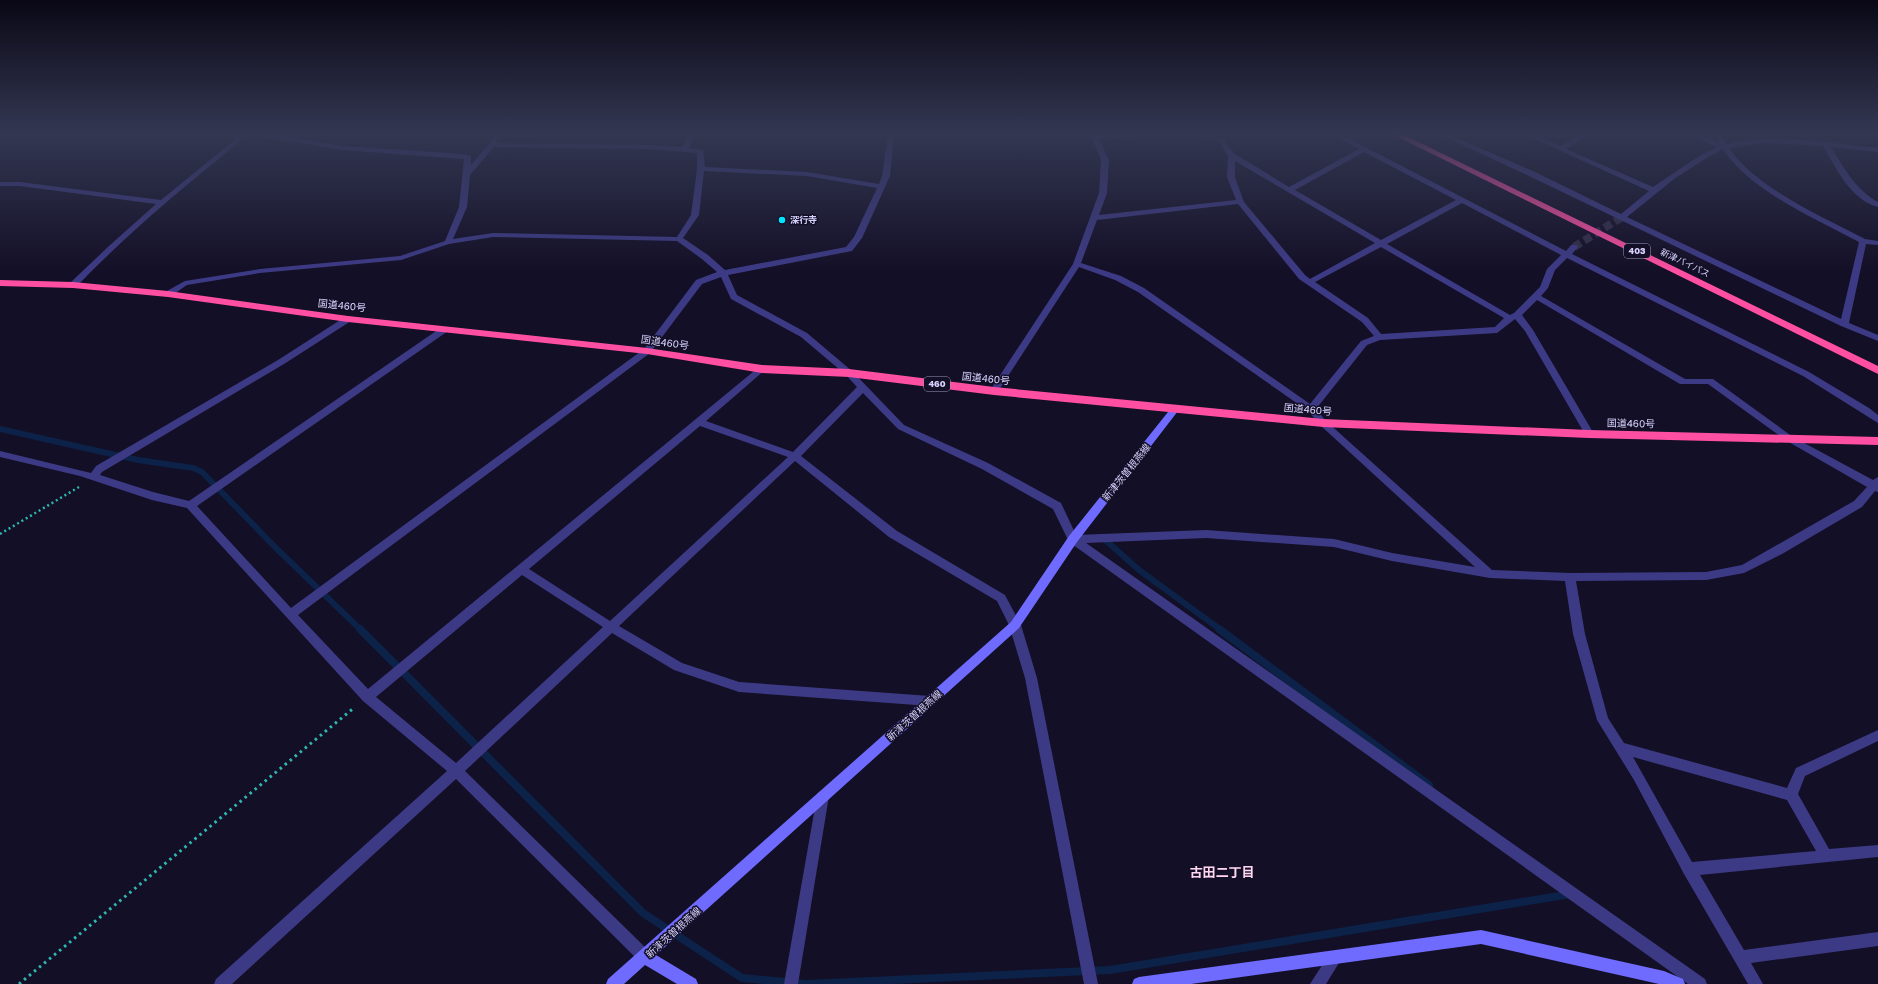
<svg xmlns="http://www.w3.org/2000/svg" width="1878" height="984" font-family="'Golos Text','Noto Sans JP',sans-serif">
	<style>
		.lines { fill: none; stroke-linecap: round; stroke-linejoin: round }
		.stream-far1 { stroke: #0c2248; stroke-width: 6 }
		.stream { stroke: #0c2248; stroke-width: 8 }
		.street-tunnel { stroke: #312d47; stroke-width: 8; stroke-dasharray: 8 4; stroke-linecap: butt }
		.path-far1 { stroke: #2fb8b0; stroke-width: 2.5; stroke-dasharray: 2 3; stroke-linecap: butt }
		.path { stroke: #2fb8b0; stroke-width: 3; stroke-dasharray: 2.5 4; stroke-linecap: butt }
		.street { fill: #3d3a85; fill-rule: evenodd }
		.secondary { fill: #6f6bff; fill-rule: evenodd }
		.highway { fill: #ff4fa3; fill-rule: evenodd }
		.poi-dot { fill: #00e5ff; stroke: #130f26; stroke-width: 1.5 }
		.labels { text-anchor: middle; stroke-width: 3; stroke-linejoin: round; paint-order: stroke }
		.far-poi-label { font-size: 9px; font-weight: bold; fill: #d9d4ff; stroke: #130f26; text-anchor: start }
		.shield { fill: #130f26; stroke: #9e99be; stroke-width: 1 }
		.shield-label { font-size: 9px; font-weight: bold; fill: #d9d4ff }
		.far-street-label { font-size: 9px; fill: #d9d4ff; stroke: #130f26 }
		.street-label { font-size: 10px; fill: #d9d4ff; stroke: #130f26 }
		.near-neighbourhood-label { font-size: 13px; font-weight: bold; fill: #ffd6f0; stroke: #130f26 }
	</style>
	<rect width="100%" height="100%" fill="#130f26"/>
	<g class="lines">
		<g class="stream-far1">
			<polyline points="0,429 138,460 193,468 202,472 276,548 361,630"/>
			<polyline points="1102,537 1139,570 1221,630"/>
		</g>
		<g class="stream">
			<polyline points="360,629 643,913 742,978 806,984"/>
			<polyline points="1219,629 1429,785"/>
			<polyline points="806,984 1110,970 1571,894"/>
		</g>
		<polyline class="street-tunnel" points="1574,247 1622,217"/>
		<polyline class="path-far1" points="0,534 79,487"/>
		<polyline class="path" points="19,984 355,707"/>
		<g class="street">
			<path d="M238,134H244L237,144C181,189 126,235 76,287L73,288L69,285L70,283L109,246L156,204L20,186H0V182H20L161,200L232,142Z"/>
			<path d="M254,134H269L343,146L463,154L471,156V165L497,134H504L497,143L650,145L682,147L689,134H695L689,148L703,150L705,167L807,172L879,184L882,176L888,134H894L890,176L862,238L852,251L728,275L737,295L807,333L852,371L904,425L988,463L1061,503L1076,535L1206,530L1334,539L1392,553L1475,567L1320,425L1308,411L1138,292L1115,280L1079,267L997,393H991L989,391L991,389L1073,264L1099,193L1101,160L1092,138L1088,134H1145L1142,136L1099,139L1109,160L1107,193L1099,215L1236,200L1227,177L1228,156L1219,141L1197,135L1196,134H1206L1223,139L1235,154L1289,187L1359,149L1332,134H1340L1566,251L1571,245H1577L1578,247L1572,254L1809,372L1869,408L1878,415V423L1803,376L1567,258L1555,270L1548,288L1541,296L1685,379H1713L1793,437L1873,480L1878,477V492L1875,491L1862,507L1782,554L1744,573L1706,580L1576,581L1585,634L1608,718L1624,743L1787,788L1796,768L1878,730V741L1805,776L1798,794L1829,849L1878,845V857L1700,875L1744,950L1878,932V946L1751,963L1763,984H1748L1684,874L1634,780L1597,720L1573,634L1565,581L1490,578L1392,561L1334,547L1206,538L1086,543L1705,979L1707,984H1688L1069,542L1053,509L982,469L898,429L863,393L801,456L897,531L1005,595L1021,625L1037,678L1098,984H1084L1025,678L1009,625L997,601L889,537L795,461L619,626L682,663L739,682L930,696L934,697L936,701L934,705L930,706L739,692L674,670L612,633L465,771L650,952L652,957L650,962L645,964L640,962L456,779L232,984H214L216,979L447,771L363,701L187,508L152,500L80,476L0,457V451L91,473L96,466L278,360L345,317H351V321L284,364L102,472L100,475L153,492L189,501L442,327H448L449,329L448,331L197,506L291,608L644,349L696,280L717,272L702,259L677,241L493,237L449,244L401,260L260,273L187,285L171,296H165V292L185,281L260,269L400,256L445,241L459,207L464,159L343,150L257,136ZM494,147L650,149L697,153V169L691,215L677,237L493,233L453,239L467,207L470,175ZM1364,152L1456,200L1381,240L1295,190ZM1235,161L1375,243L1310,279L1305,275L1244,202L1235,177ZM704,171L807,176L877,188L854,237L846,247L725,270L708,255L683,238L699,215ZM1462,203L1561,255L1547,269L1540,287L1514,313L1510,315L1387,244ZM1238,204L1299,279L1362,322L1374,336L1361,341L1310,404L1144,288L1121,276L1081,263L1097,220ZM1381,247L1504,318L1495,327L1381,334L1368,318L1315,282ZM721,277L731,299L801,337L846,375L857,387L793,452L706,421L766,369L765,367H759L368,689L298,615L650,353L702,284ZM1537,300L1680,384H1708L1787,441L1867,487L1854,501L1742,565L1706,572L1570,573L1492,570L1326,421L1316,409L1367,345L1380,340L1497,333L1515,319L1525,331L1586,436H1592L1594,434L1533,330L1522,315ZM700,426L788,457L610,621L529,569ZM522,575L603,627L456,763L376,697ZM1633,757L1787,800L1816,851L1692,862Z"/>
			<path d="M1439,134H1447L1533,171L1621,214L1649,191L1524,134H1532L1561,146L1582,134H1590L1566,149L1653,187L1699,156L1717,147L1689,134H1698L1719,142L1714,134H1720L1727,144C1777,133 1828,143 1878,148V152L1831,147C1844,168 1856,190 1878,202V207C1851,200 1836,168 1823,146L1761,143L1729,148C1756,188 1823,217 1865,239L1878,241V245L1866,244L1849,323L1878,335V341L1841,326L1527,175ZM1723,149C1750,191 1816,219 1859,242L1841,319L1627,217L1674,179L1708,157Z"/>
			<polygon points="823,790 827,792 829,796 798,984 784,984 817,796 819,792"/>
			<polygon points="1335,951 1340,953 1342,958 1326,984 1310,984 1330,953"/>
		</g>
		<g class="secondary">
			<polygon points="1175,406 1180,409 1178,411 1077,542 1019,628 656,955 696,979 698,984 677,984 645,965 624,984 606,984 608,979 1011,622 1069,536 1172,407"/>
			<polygon points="1481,930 1664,971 1683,979 1685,984 1659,984 1481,944 1191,984 1132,984 1134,979 1139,977"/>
		</g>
		<g class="highway">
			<polygon points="1392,134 1402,134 1878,366 1878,374"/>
			<polygon points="0,280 73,282 168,291 348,316 647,348 762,365 849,369 994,387 1323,419 1589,430 1878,437 1878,445 1589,438 1323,427 994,395 849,377 762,373 647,354 348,322 168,297 73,288 0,286"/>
		</g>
	</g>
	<linearGradient id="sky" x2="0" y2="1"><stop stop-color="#0a0815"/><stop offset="0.49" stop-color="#333752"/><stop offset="1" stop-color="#333752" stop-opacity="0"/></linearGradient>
	<rect width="1878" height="272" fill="url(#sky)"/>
	<circle class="poi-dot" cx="782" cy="220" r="4"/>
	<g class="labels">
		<g class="far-poi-label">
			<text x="790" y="223">深行寺</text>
		</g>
		<g class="shield">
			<rect x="1624" y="244" width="26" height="14" rx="3"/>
			<rect x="924" y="377" width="26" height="14" rx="3"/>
		</g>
		<g class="shield-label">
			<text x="1637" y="254">403</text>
			<text x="937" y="387">460</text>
		</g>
		<g class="far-street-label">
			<text transform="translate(1685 263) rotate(26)" y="3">新津バイパス</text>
		</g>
		<g class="street-label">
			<text transform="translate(342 305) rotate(6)" y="4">国道460号</text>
			<text transform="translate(665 342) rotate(8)" y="4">国道460号</text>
			<text transform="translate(986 378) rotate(6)" y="4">国道460号</text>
			<text transform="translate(1308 409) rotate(5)" y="4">国道460号</text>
			<text transform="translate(1631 423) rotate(1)" y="4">国道460号</text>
			<text transform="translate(1126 472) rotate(-51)" y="4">新津茨曽根燕線</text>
			<text transform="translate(914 715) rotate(-42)" y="4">新津茨曽根燕線</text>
			<text transform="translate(673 932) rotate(-42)" y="4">新津茨曽根燕線</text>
		</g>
		<g class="near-neighbourhood-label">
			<text x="1222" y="877">古田二丁目</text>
		</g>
	</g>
</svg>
